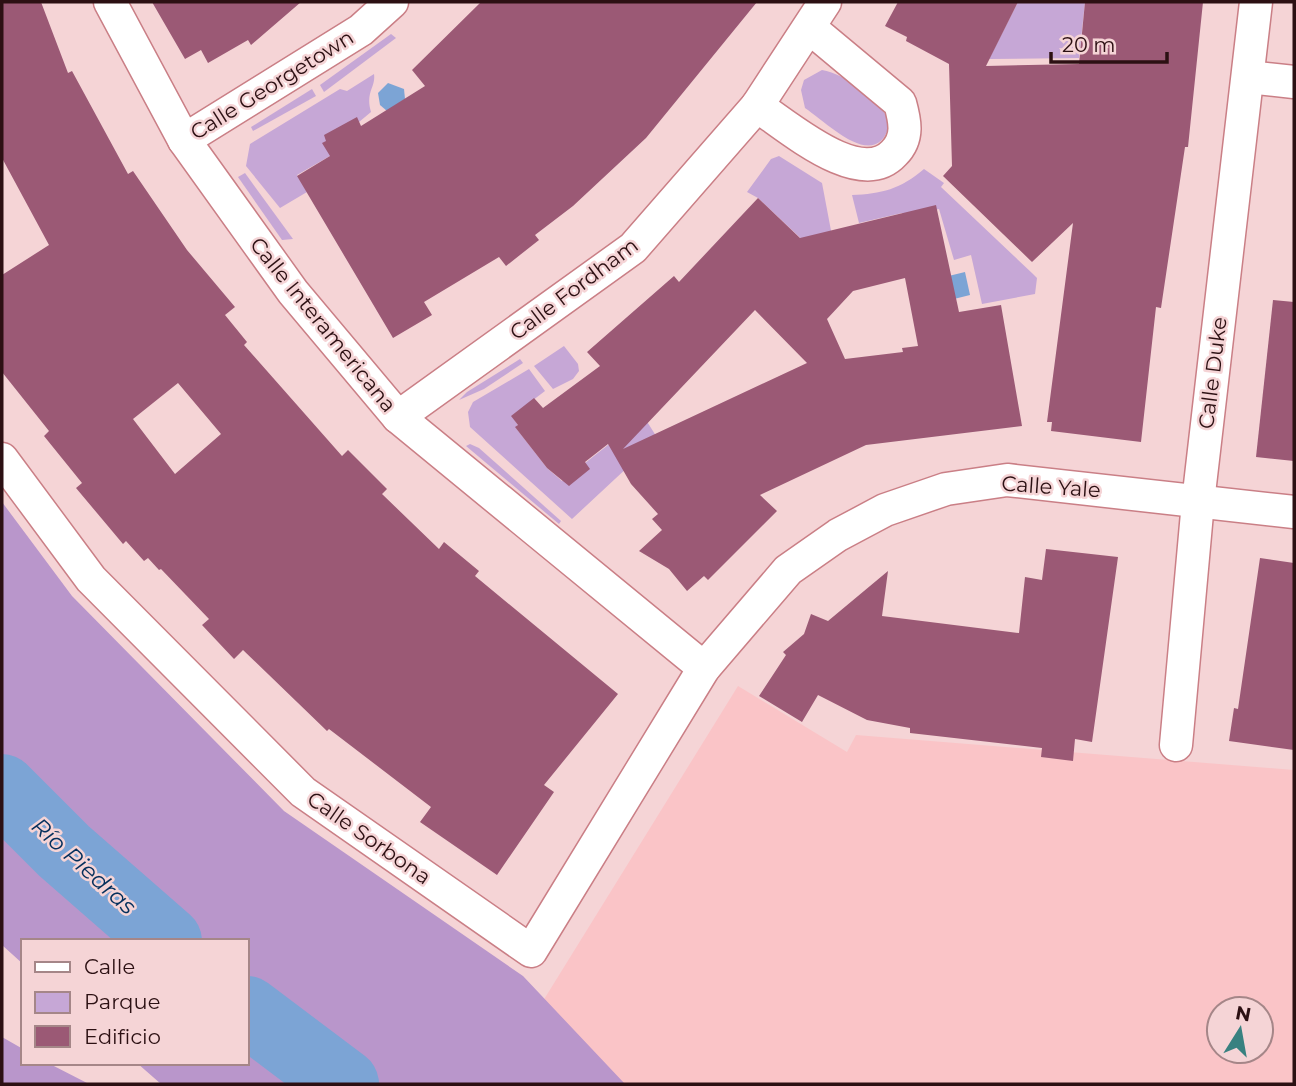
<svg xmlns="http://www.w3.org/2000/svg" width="1296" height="1086" font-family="Montserrat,sans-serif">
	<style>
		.built { fill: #fac4c7; fill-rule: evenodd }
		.green { fill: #c6a7d6 }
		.forest { fill: #b996cb }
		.water { fill: #7ca4d5 }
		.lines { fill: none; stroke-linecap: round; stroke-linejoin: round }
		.river { stroke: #7ca4d5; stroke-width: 70 }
		.building { fill: #9b5975; fill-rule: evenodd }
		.street-casing { stroke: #ca7f86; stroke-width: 35 }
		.street { stroke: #fff; stroke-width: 32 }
		.labels { text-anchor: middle; stroke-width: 5; stroke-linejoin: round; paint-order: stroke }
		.street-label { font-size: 21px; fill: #2c1013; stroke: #f5d4d6 }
		.water-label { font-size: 23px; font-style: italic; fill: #042f5c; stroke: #f5d4d6 }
	</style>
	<rect width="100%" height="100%" fill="#f5d4d6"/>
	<path class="built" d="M738,686L847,752L856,735L1294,770V1084H593L530,1022ZM1219,1009H1261V1051H1219Z"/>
	<g class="green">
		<polygon points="1018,2 1085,2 1079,58 989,59"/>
		<polygon points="391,34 396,38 324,92 320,85"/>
		<path d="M822,70C846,74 881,100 890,123C877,174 830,125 805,108L801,90L804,80Z"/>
		<path d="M374,74C376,87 365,92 371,112L359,122L330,156L297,175L307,192L280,208L246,166L250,144L340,89L347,91Z"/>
		<polygon points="312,89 316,96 253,131 251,127"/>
		<polygon points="779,156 822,183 836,257 828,264 758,198 747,192 771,159"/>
		<path d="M924,169L944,183L941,187L1033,274L1037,278L1035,294L982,304L971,255L954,260L939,209L904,217L902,213L859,223L852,195C881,194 901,189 924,169Z"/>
		<polygon points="245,173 293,239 282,240 238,177"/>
		<polygon points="564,346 578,364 579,371 573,379 553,389 534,366"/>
		<polygon points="520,359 523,363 484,389 459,400 467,392"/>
		<polygon points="529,369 545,391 512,416 518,425 516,428 547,468 562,481 640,420 639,409 658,439 572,519 470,427 468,412 473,402"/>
		<polygon points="470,444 479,448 561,521 559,524 466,446"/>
	</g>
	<g class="forest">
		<polygon points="2,502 72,596 284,811 523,976 625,1084 161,1084 137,1063 247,1063 247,941 23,941 23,964 2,945"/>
		<polygon points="2,1037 23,1049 23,1063 48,1063 89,1084 2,1084"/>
	</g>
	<g class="water">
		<polygon points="388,83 404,89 405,99 387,111 380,105 378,93"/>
		<polygon points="965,272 970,295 922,307 916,284"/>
	</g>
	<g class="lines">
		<g class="river">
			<polyline points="2,789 64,851 167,941"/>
			<polyline points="247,1011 344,1084"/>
		</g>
	</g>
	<g class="building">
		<path d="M2,2H41L68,73L72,71L128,174L133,171L187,250L235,307L225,315L247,342L244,345L342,456L348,450L387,489L382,494L439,549L444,542L479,571L475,576L618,694L544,785L554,792L497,875L420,822L431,807L329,729L327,731L243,650L234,659L202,625L209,619L161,569L159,570L148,558L144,561L126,541L123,544L76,488L82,483L44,436L49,431L2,372V275L49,245L2,158ZM178,383L221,434L175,474L133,419Z"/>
		<polygon points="152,2 301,2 251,45 248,40 208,63 201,50 185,59"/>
		<polygon points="481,2 757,2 646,138 573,206 535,235 539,240 506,266 499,257 424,302 432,315 393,338 297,176 330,156 322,143 326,141 324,135 357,117 361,126 425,86 412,70"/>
		<polygon points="898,2 1018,2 986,66 1079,64 1085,2 1203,2 1188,147 1185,147 1161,308 1156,307 1141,442 1051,431 1052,422 1047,422 1073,223 1032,262 943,176 952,166 949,64 906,41 907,37 885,26"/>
		<path d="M758,198L800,238L936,205L959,312L1001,305L1022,426L866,445L760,495L777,511L708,580L704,576L687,591L669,569L639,551L662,530L652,519L658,514L631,484L608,444L585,462L590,469L569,486L547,468L515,427L518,425L511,416L534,398L543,408L600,366L587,352L674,276L679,282ZM905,278L918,346L902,348L903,352L845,359L827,319L853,291ZM755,310L807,363L623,449Z"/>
		<polygon points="1273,300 1294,302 1294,461 1256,457"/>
		<polygon points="1046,549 1118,557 1092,742 1075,739 1073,761 1041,757 1042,748 910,733 910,728 867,720 818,695 802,722 759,696 786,655 783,652 804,634 811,614 828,621 888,571 882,616 1019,633 1025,577 1042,580"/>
		<polygon points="1260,558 1294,563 1294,750 1229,741 1234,708 1238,709"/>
	</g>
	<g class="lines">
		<defs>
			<g id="street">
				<polyline points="110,2 184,140 293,292 398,417 704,668"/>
				<polyline points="1248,77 1294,82"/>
				<path d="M757,106C788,126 860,190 894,153C909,138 905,121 900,103L810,28"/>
				<polyline points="184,140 361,30 392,2"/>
				<polyline points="398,417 633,248 757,106 825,2"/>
				<polyline points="2,459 91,579 303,792 531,951 704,668 788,570 838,535 885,510 946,489 1007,480 1294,512"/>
				<polyline points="1176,745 1198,502 1256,2"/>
			</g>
		</defs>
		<use href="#street" class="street-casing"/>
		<use href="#street" class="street"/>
	</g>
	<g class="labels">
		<g class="street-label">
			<text transform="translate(272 85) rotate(-32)" y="7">Calle Georgetown</text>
			<text transform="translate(574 289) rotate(-37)" y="7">Calle Fordham</text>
			<text transform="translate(323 325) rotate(51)" y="7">Calle Interamericana</text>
			<text transform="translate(1213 373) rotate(-83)" y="7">Calle Duke</text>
			<text transform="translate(1051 487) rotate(4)" y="7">Calle Yale</text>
			<text transform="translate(369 838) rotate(35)" y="7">Calle Sorbona</text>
		</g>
		<g class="water-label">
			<text transform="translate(84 866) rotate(42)" y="8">Río Piedras</text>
		</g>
	</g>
	<rect width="1296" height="1086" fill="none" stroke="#2c1013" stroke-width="7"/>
	<rect x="21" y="939" width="228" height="126" fill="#f5d4d6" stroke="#a58688" stroke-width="2"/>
	<rect x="35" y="962" width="35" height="10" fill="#ffffff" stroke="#a58688" stroke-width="2"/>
	<text x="84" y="974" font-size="21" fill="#2c1013">Calle</text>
	<rect x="35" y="992" width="35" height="21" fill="#c6a7d6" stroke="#a58688" stroke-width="2"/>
	<text x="84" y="1009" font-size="21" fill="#2c1013">Parque</text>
	<rect x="35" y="1026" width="35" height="21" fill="#9b5975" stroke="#a58688" stroke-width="2"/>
	<text x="84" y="1044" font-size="21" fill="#2c1013">Edificio</text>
	<g transform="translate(1240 1030) rotate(11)"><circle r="33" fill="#f5d4d6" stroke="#a58688" stroke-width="2"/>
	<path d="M0-5L12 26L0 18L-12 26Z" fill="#388180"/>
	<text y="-10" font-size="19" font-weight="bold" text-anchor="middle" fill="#2c1013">N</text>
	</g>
	<path d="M1051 52v10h116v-10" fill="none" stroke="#2c1013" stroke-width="3.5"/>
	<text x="1062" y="52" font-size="21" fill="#2c1013" stroke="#f5d4d6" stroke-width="5" paint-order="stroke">20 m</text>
</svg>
